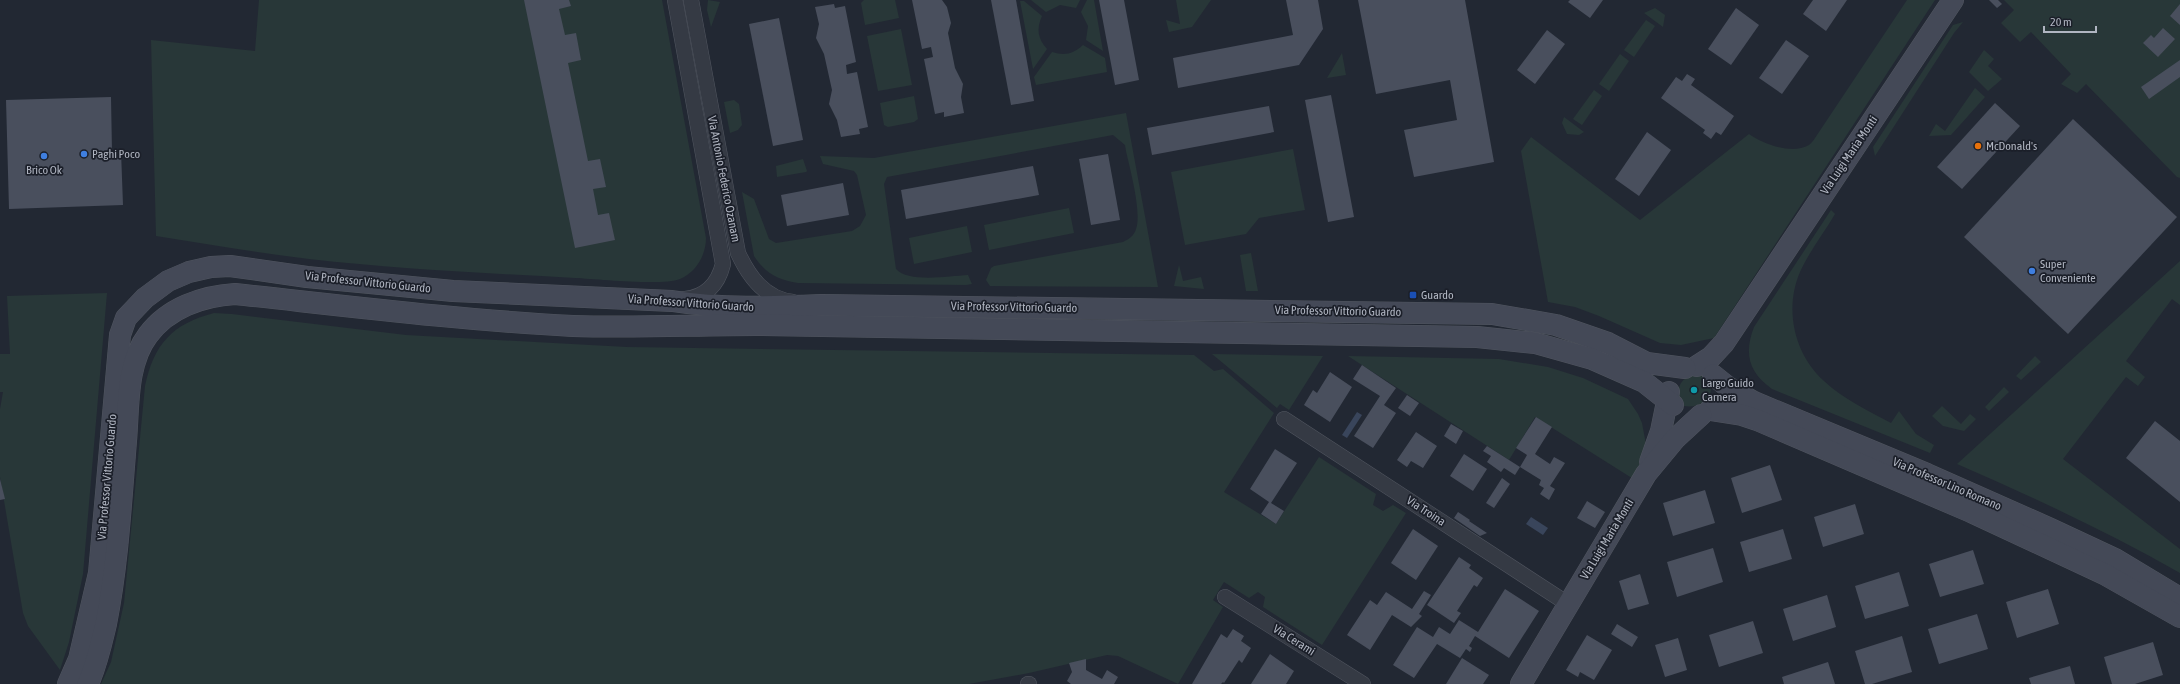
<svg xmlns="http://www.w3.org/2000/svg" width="2180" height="684" font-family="'Asap Condensed',sans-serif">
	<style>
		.green { fill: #283738 }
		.water { fill: #39455b }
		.building { fill: #494f5d }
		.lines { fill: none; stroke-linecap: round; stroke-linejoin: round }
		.street-casing { stroke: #50555f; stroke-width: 16 }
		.secondary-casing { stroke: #50555f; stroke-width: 22 }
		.street { stroke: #353a44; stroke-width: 15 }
		.secondary { stroke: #444957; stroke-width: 21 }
		.food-dot { fill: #e8710a; stroke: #1b1f29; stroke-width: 1.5 }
		.shop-dot { fill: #3f7fe0; stroke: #1b1f29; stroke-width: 1.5 }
		.transit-dot { fill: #1a4fb4; stroke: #1b1f29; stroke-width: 1.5 }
		.culture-dot { fill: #0f9aa8; stroke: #1b1f29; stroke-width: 1.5 }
		.labels { text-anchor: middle; stroke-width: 3.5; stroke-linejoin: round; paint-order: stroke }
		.poi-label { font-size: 12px; fill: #b0b5c1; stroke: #1b1f29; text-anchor: start }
		.street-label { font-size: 12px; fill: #b0b5c1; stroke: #1b1f29 }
	</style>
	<rect width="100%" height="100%" fill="#222833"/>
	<g class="green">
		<path d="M259,0H662L706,238C706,254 697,272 680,279C662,286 598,279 575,278C486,273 397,269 309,259C258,253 207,244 156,236L151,40L255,51Z"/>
		<polygon points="708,0 720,2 711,27 707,10"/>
		<polygon points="864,0 895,0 899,18 865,25 861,3"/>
		<polygon points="1031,0 1080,0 1076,8 1060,5 1046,12"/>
		<polygon points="1087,0 1094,0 1103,51 1086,40 1088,26 1081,12"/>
		<polygon points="1176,0 1211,0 1192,27 1169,32 1166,20 1180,24"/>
		<path d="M1907,0H1935L1714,338L1681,345L1660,343L1599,316L1575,307L1548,302L1521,151L1531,137L1640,220L1749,134C1763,144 1792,155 1809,145C1812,143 1815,138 1817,135Z"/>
		<polygon points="2004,0 2180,0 2180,178 2177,177 2086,84 2077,93 2061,84 2071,74 2031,32 2020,42 2001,23 2014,10"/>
		<path d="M1020,1H1024L1042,16C1036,29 1038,39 1047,49L1033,69Z"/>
		<polygon points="1655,8 1665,15 1663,27 1644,13"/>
		<polygon points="1646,20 1655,26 1634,57 1624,50"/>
		<polygon points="1963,22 1954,33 1875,156 1873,147 1953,25"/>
		<polygon points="901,29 912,85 878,91 867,36"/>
		<path d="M1083,45L1105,58L1107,72L1036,85L1034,77L1052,52C1065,56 1073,54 1083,45Z"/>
		<polygon points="1984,50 1994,59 1988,66 2002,79 1988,91 1969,72"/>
		<polygon points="1342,53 1346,75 1327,78"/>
		<polygon points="1620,54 1629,61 1609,91 1599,84"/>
		<polygon points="1975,88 1985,97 1951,135 1929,136 1936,124 1945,131"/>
		<polygon points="1594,90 1602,96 1582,125 1573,119"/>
		<polygon points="914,96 918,119 914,122 888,127 884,125 880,103"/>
		<polygon points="734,100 739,104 742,125 738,130 730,133 724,102"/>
		<path d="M1126,113L1158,287L990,286L986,280L991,268L994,266L1123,242C1129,239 1134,236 1136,229C1142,213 1130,169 1126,151L1125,145L1113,135L887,177L884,184L896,269C908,283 949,276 968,275L972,284L966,285L798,283C778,280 765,273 754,256L742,192L754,199L769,239L776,243L852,231L860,226L866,215L857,175L854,171L823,164L820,156L874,158Z"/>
		<polygon points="1564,117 1584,132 1579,135 1567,134 1562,123"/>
		<polygon points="1293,149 1305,210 1259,218 1246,234 1185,245 1171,172"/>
		<polygon points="803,159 807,171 806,172 777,177 776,166"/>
		<polygon points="1069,208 1074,233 989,250 984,225"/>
		<path d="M1831,210L1835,214C1824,233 1809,252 1800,272C1784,309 1794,354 1824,381C1843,399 1869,411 1891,423L1899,411L1916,434L1934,445L1930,453L1772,389C1748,372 1744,353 1754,327Z"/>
		<polygon points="967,226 972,252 914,264 909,238"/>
		<polygon points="1251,253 1258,291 1246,291 1240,255"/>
		<path d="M2180,261V305L2172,299L2126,361L2145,377L2138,386L2126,377L2063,459L2180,549V573C2108,532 2033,497 1957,464Z"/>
		<polygon points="1179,265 1183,281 1201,277 1204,289 1174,286"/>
		<polygon points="107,293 83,574 69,642 60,670 28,626 23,613 0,477 0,409 3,392 0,392 0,354 10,354 7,296"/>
		<path d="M214,313L232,314L406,335L627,347L1194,355L1214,371L1223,369L1274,413L1224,492L1276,524L1319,457L1376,494L1373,505L1383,511L1393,505L1406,513L1322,645L1263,607L1265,597L1258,592L1249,598L1224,582L1213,600L1223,607L1178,684L1118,656L1107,655L1029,673L969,684H101L111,662L124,603L145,386C154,344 172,324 214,313Z"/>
		<polygon points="1212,354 1323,356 1289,410 1280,404 1277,408"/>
		<polygon points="1348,356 1499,359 1548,367 1583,378 1628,399 1638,414 1642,423 1648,455 1635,480 1535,417 1509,460"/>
		<polygon points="2035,356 2041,362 2021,380 2016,376"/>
		<path d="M1697,374C1723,383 1709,410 1684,406L1678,397C1678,383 1683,377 1697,374Z"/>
		<polygon points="2004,387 2009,392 1989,411 1985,407"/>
		<polygon points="1942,406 1961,424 1970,414 1976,419 1964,431 1943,426 1932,416"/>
	</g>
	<g class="water">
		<polygon points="1357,412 1362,415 1347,438 1342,435"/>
		<polygon points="1531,517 1548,528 1543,535 1526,524"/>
	</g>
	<g class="building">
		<polygon points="524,0 569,0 571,6 559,9 565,35 576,33 581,60 568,63 588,161 600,159 606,187 593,189 598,215 609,213 615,240 575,248"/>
		<polygon points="912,0 942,0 947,7 951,23 948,33 955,68 963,84 961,97 964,113 944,117 944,112 935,114 924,59 933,57 931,47 922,49"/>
		<polygon points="991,0 1016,0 1034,101 1011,105"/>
		<polygon points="1099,0 1124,0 1139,80 1115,85"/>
		<polygon points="1286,0 1318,0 1323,29 1299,65 1178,88 1173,58 1293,35"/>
		<polygon points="1358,0 1465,0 1494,162 1414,177 1404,130 1457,120 1450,80 1376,94"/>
		<polygon points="1570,0 1603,0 1590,18 1568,2"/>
		<polygon points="1813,0 1847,0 1826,31 1803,14"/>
		<polygon points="1989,0 1998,0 2002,4 1997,8"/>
		<polygon points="834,4 835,8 845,6 856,62 846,65 847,74 857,72 868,127 859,129 860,134 841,137 837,120 829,104 832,90 824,54 816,38 819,24 815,7"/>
		<polygon points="2180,4 2180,25 2170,16"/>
		<polygon points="1736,8 1759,25 1731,65 1708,49"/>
		<polygon points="779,18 803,140 773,146 749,24"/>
		<polygon points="2163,28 2175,39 2158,57 2143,43 2151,35 2154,38"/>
		<polygon points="1547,30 1565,44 1535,84 1517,70"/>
		<polygon points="1786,40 1809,56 1782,94 1759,78"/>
		<polygon points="2180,60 2180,77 2149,99 2141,87"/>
		<polygon points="1687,74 1695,79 1691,85 1734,116 1721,135 1716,132 1711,139 1703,133 1705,130 1661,98 1676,77 1682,81"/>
		<polygon points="1331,95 1354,217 1328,222 1305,100"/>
		<polygon points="111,97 112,152 121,151 123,205 9,209 6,100"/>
		<polygon points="1995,103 2020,126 1962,189 1937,167"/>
		<polygon points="1269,106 1274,132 1152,155 1147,128"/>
		<polygon points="2073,119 2177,217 2068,334 1964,237"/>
		<polygon points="1647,132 1671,150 1639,196 1615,179"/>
		<polygon points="1108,154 1120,220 1091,225 1079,159"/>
		<polygon points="1033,166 1039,195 906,219 901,190"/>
		<polygon points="843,183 849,215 787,226 781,195"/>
		<polygon points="1362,365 1396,388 1384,405 1396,413 1373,448 1354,436 1380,396 1353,379"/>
		<polygon points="1330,372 1352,387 1330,422 1304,405 1313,390 1317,393"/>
		<polygon points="1407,395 1419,403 1410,416 1398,408"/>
		<polygon points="1536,417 1552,427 1535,454 1550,464 1554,457 1565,463 1550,486 1555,489 1549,500 1540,494 1544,488 1539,485 1541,480 1520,467 1515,475 1504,468 1501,472 1487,462 1491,456 1483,451 1487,446 1520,467 1527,455 1516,448"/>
		<polygon points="2155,421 2180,441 2180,502 2126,458"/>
		<polygon points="1451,424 1463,431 1456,444 1444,436"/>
		<polygon points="1416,432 1437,446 1423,468 1411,461 1407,467 1397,460"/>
		<polygon points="1275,449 1297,463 1271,503 1284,511 1276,524 1261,514 1269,502 1250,489"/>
		<polygon points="1464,454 1487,469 1473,491 1450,476"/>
		<polygon points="1770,465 1782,500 1742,513 1731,478"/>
		<polygon points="1502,478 1510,484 1494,508 1486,503"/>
		<polygon points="0,479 5,499 0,500"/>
		<polygon points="1705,490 1715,523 1673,536 1663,503"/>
		<polygon points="1587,501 1605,512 1595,528 1577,518"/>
		<polygon points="1855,504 1864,534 1823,547 1814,517"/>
		<polygon points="1458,512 1470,520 1469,521 1487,533 1480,536 1454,518"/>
		<polygon points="1413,529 1438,546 1416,580 1391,563"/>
		<polygon points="1783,529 1792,559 1749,572 1740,542"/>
		<polygon points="1713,548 1723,582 1677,597 1667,562"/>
		<polygon points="1973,550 1984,584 1940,597 1929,564"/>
		<polygon points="1459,557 1471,565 1469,568 1483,578 1477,587 1474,585 1457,611 1461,613 1454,623 1427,605"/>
		<polygon points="1899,572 1909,606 1865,619 1855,586"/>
		<polygon points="1640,574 1649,604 1628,610 1619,581"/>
		<polygon points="1505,589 1539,611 1509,658 1475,636 1469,646 1472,648 1470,652 1466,649 1460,658 1437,644 1414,678 1393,665 1417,627 1433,637 1439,627 1450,634 1459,620 1478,632"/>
		<polygon points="2048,589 2059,624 2017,638 2006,602"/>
		<polygon points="1424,591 1431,595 1419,614 1422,616 1411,627 1392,615 1370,650 1347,635 1370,600 1377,605 1386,592 1412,609"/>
		<polygon points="1827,595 1836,627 1793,641 1783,609"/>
		<polygon points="1977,614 1988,649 1939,664 1928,629"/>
		<polygon points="1753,621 1763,653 1719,667 1709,635"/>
		<polygon points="1617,624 1638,637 1632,647 1611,634"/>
		<polygon points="1233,629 1244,636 1241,641 1251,648 1242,663 1239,660 1224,683 1223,682 1221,684 1192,684 1221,634 1227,638"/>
		<polygon points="1587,635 1612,650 1594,680 1580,672 1578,677 1566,670"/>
		<polygon points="1902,636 1912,672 1872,684 1865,684 1855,651"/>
		<polygon points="1678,638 1687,670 1665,677 1655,645"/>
		<polygon points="2153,642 2163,675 2135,684 2112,684 2104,657"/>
		<polygon points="1270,654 1294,671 1286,684 1251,684"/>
		<polygon points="1462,658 1489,675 1483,684 1446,684"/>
		<polygon points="1086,659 1086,670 1102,679 1107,670 1118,677 1114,684 1071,684 1067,681 1072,672 1069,663"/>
		<polygon points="1828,662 1835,684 1784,684 1782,677"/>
		<polygon points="2070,666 2075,684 2031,684 2029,678"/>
	</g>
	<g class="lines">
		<defs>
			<g id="street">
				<path d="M675,0L723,264C718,284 706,297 685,299"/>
				<path d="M691,0L738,253C749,277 765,299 793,302"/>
				<polyline points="1284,419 1568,604"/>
				<polyline points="1225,597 1363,684"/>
				<polyline points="1028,684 1029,684"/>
			</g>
			<g id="secondary">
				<polyline points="1697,366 1711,357 1724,343 1953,0"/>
				<polyline points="1713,375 1728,387 1754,402 1927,474 2051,529 2115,559 2180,598"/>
				<polyline points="1710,410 1742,415 1757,420 1971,512 2104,574 2180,617"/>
				<polyline points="1650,462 1661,431 1669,392"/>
				<path d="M68,684L79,659L99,573L120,335L126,318L145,298L168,281L189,272L211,267L230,266L307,277L453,291L672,301C722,309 771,307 822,305L1492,314L1556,325L1608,343L1647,363L1685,368"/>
				<path d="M88,684C97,664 101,645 106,624C118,563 121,502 126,441C129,407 126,364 148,335C168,308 202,296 235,294C347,306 459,320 573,326C634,328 696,325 757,325L1477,337L1535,343L1592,359L1644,382L1673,405"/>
				<polyline points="1521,684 1646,474 1675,439 1701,415"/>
			</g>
		</defs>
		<use href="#street" class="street-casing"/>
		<use href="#secondary" class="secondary-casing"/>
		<use href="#street" class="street"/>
		<use href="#secondary" class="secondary"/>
	</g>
	<circle class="food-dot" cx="1978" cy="146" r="4"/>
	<g class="shop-dot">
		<circle cx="84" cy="154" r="4"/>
		<circle cx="44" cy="156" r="4"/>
		<circle cx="2032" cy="271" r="4"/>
	</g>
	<rect class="transit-dot" x="1409" y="291" width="8" height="8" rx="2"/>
	<circle class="culture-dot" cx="1694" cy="390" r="4"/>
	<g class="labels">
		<g class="poi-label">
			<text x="1986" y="150">McDonald's</text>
			<text x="92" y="158">Paghi Poco</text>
			<text x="44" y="174" text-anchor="middle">Brico Ok</text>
			<text x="2040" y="268">Super<tspan x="2040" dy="14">Conveniente</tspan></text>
			<text x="1421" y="299">Guardo</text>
			<text x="1702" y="387">Largo Guido<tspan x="1702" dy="14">Carnera</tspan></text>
		</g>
		<g class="street-label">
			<text transform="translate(1849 155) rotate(-56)" y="4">Via Luigi Maria Monti</text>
			<text transform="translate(724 179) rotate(79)" y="4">Via Antonio Federico Ozanam</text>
			<text transform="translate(368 282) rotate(6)" y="4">Via Professor Vittorio Guardo</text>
			<text transform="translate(691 303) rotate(4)" y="4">Via Professor Vittorio Guardo</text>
			<text transform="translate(1014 307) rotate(1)" y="4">Via Professor Vittorio Guardo</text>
			<text transform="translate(1338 311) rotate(1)" y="4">Via Professor Vittorio Guardo</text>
			<text transform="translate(107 477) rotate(-85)" y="4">Via Professor Vittorio Guardo</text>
			<text transform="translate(1947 484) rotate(23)" y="4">Via Professor Lino Romano</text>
			<text transform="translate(1426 511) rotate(33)" y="4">Via Troina</text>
			<text transform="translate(1607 539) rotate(-59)" y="4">Via Luigi Maria Monti</text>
			<text transform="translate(1294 640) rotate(32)" y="4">Via Cerami</text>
		</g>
	</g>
	<path d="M2044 26v6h52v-6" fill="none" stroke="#b0b5c1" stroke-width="2"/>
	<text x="2050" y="26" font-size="12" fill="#b0b5c1" stroke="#1b1f29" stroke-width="3" paint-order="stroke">20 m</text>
</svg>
